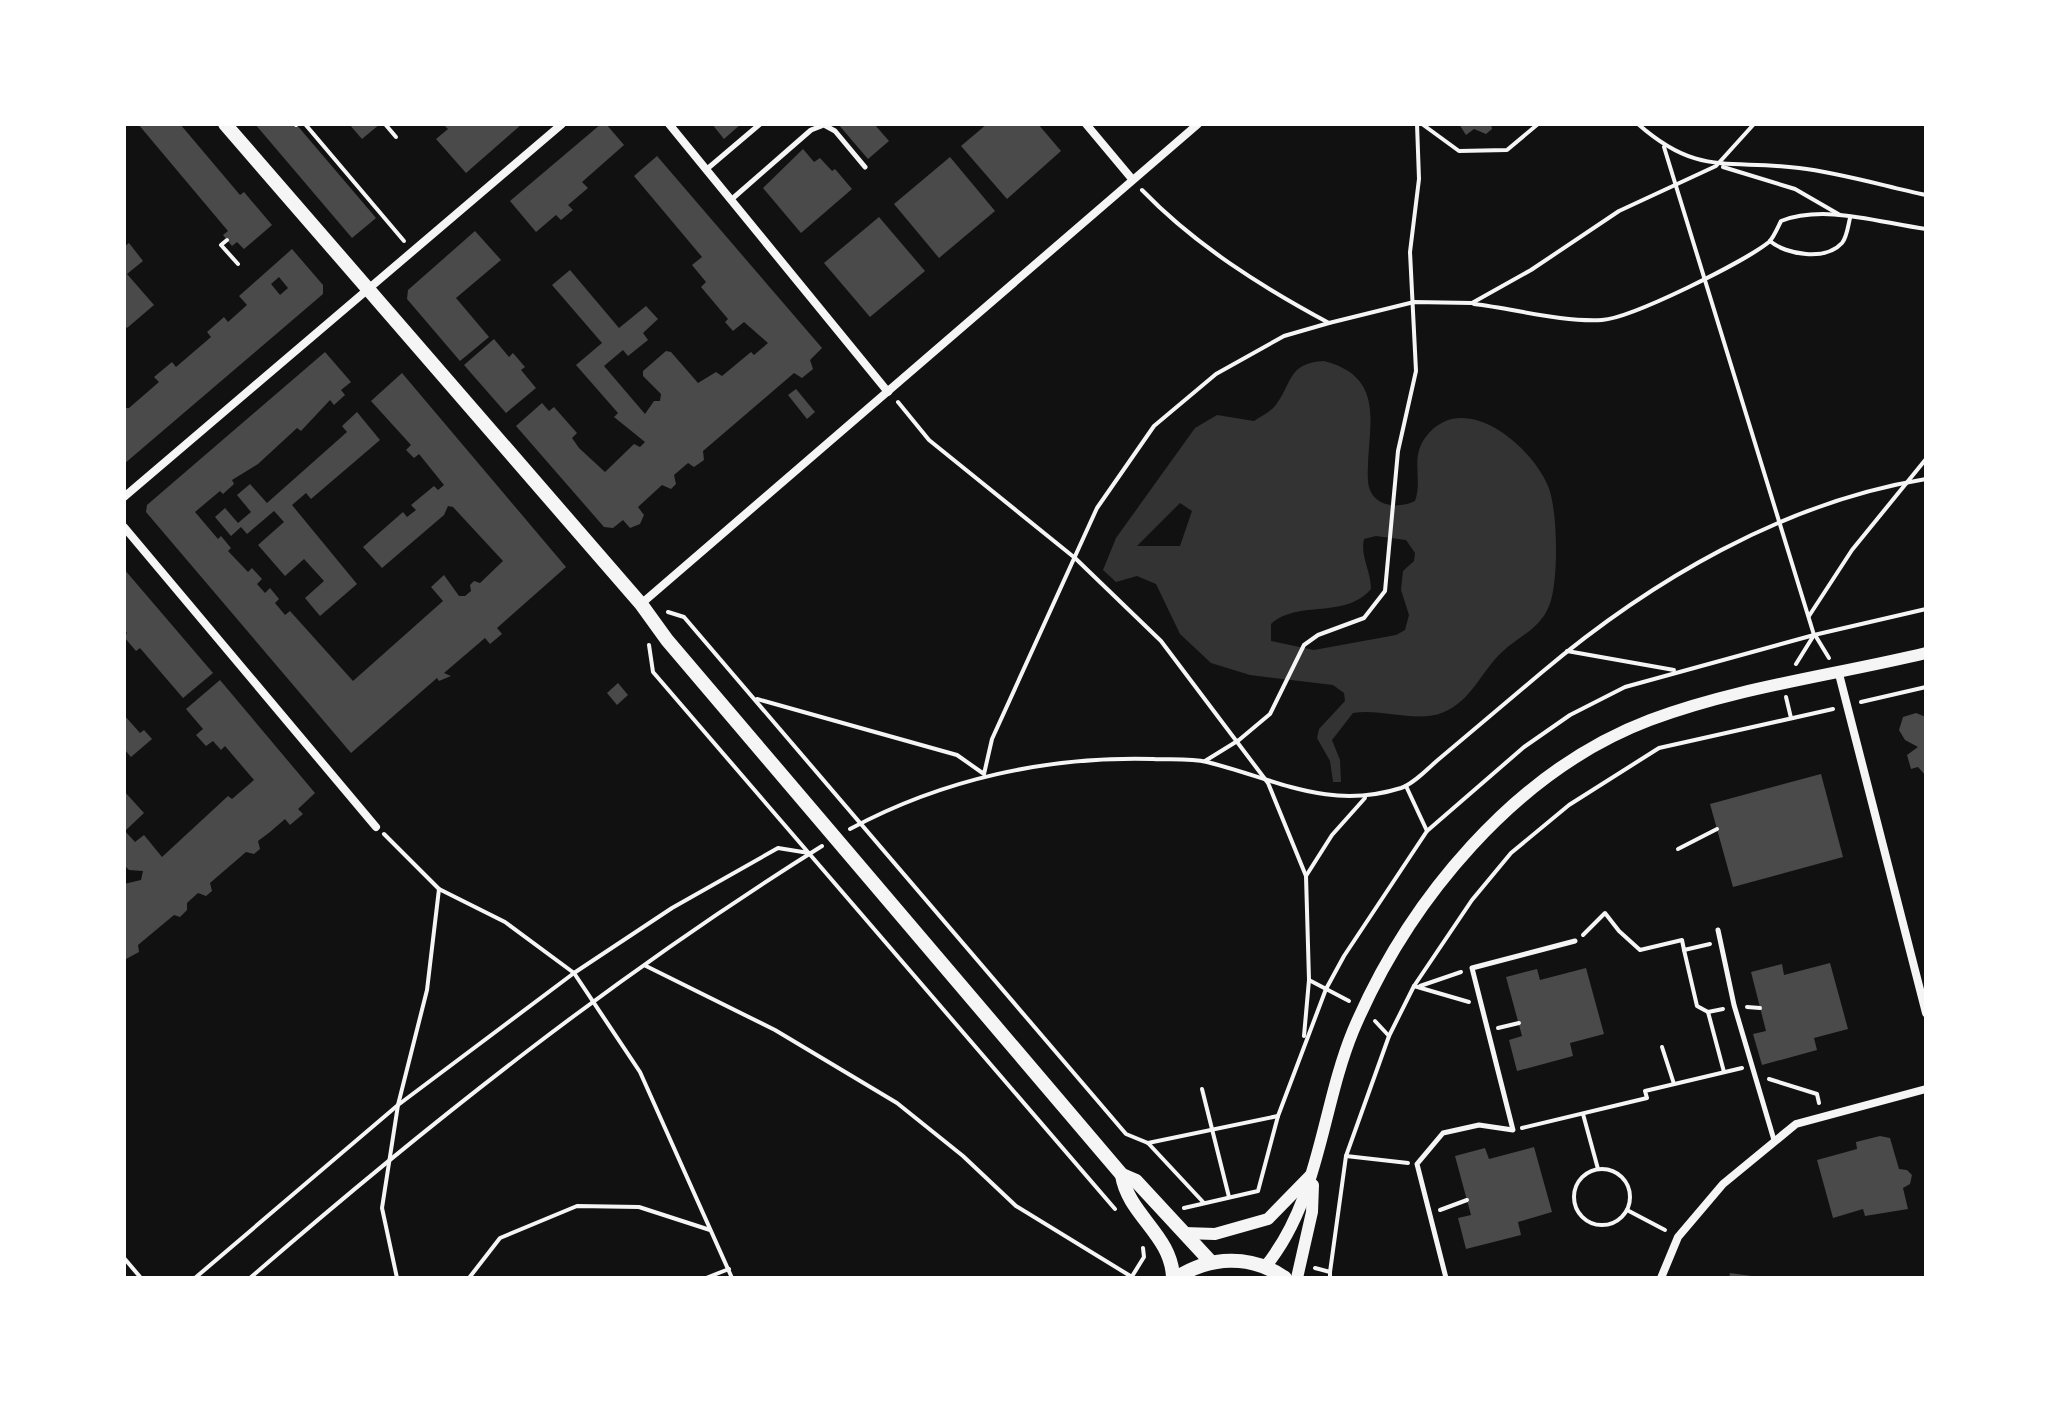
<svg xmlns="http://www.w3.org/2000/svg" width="2050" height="1402" font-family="'Asap Condensed',sans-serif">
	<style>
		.water { fill: #333; fill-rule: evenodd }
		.building { fill: #4a4a4a; fill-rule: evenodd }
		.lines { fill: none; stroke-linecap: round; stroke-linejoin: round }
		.path { stroke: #f5f5f5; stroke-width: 4 }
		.service { stroke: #f5f5f5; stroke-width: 5 }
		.minor { stroke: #f5f5f5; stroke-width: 8 }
		.tertiary { stroke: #f5f5f5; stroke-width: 12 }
		.secondary { stroke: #f5f5f5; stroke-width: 14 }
	</style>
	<rect width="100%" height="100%" fill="#111"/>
	<path class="water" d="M1324,361C1391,378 1365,433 1368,481C1370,506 1396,510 1415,501C1423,479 1410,459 1425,438C1462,387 1531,445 1548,486C1558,509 1559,583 1549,606C1540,629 1519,636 1502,652C1481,672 1471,701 1444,712C1417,724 1382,708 1353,713L1332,740L1340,760L1341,782H1333L1330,761L1317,738L1319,729L1345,701L1344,693L1333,685L1250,675L1211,663L1180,634L1156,584L1137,576L1116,582L1103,570L1116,538L1195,428L1217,415L1254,421C1260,417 1270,412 1275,406C1293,383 1287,363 1324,361ZM1180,503L1192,511L1180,546H1137ZM1376,536L1406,540L1415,553L1414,561L1403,571L1401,590L1409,615L1405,630L1396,635L1314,650L1271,641V624C1299,599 1344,620 1371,589C1371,571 1360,556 1364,539Z"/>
	<g class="building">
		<polygon points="138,124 180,124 240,195 244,192 272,225 244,249 237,242 232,246 223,235 228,231"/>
		<polygon points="255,124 296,124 376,218 352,238"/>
		<polygon points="349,124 380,124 362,139"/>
		<polygon points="443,124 522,124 466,173 436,139 448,129"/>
		<polygon points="601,124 606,124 624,145 582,182 588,188 568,205 573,210 561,220 556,215 536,232 510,201"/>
		<polygon points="712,124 741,124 724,139"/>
		<polygon points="838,124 874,124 889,141 868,159"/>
		<polygon points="987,124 1038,124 1061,151 1007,199 961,146"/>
		<polygon points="1459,124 1491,124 1492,129 1486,134 1474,129 1466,135"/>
		<polygon points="803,149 814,162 820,158 832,171 835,169 852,189 801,233 763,188"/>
		<polygon points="657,156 822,348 810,360 813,369 802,378 794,373 703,451 704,460 694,467 688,463 674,475 676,484 671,489 662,485 638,507 644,515 640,524 630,528 623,520 613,528 604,527 516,426 542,403 549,411 554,407 577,433 572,438 579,448 605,472 634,444 640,447 645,442 614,417 618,413 576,365 602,343 552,285 570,270 619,328 646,306 658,319 643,333 648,340 628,356 623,350 604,366 645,414 654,401 660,401 661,394 643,376 643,371 666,351 671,352 698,383 716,372 722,376 751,352 754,355 768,343 744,322 733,331 725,322 728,319 701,287 706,282 692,265 702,257 634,176"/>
		<polygon points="950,157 995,211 939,258 894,204"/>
		<polygon points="879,217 925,271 870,317 824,263"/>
		<polygon points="475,231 501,260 456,298 489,337 460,361 407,299 408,290"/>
		<polygon points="129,243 143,261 127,274 154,305 127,328 124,324 124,247"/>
		<path d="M292,249L323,285V294L124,464V408H129L159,382L154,377L172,362L176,367L211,337L207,332L224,317L228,322L247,305L239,296ZM279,277L288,288L280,295L271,284Z"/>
		<polygon points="494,339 509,357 513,353 525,367 521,370 536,388 506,413 464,365"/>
		<polygon points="325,352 351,382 341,390 345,395 334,405 330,400 301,431 297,428 258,464 232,480 234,484 223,494 220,491 195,512 218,539 221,536 231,548 228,551 248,572 252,568 262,579 257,584 265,593 270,588 279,599 275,603 285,615 290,611 353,681 443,601 431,587 444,575 459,596 465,596 471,591 470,585 474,581 480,583 503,561 453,507 448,506 444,515 382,568 363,547 403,512 407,517 416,510 411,505 434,486 438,490 444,485 419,454 414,458 406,450 411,445 371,401 402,373 566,567 497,628 502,634 490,644 485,638 444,673 451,676 439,681 437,678 351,753 146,512 147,505"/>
		<polygon points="796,389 815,412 807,419 788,395"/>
		<polygon points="357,412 380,440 311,499 306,493 292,505 357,584 320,616 305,598 324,581 304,559 285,576 258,545 284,522 274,511 247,534 241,527 231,536 215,517 225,508 238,523 251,512 237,495 250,484 267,503 347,432 342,426"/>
		<polygon points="124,569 213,673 183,698 140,648 136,651 124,637 127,633 124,629"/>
		<polygon points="220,680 315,793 298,809 303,814 290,825 285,819 270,832 258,841 260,849 254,854 246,852 210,883 212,891 206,896 198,893 187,903 187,910 180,917 174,915 138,945 139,952 126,959 124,884 141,880 143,871 129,870 124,865 124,791 144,813 125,831 135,842 144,835 162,857 228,796 232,799 254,780 225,746 221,750 213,741 206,746 196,735 203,729 186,709"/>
		<polygon points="618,683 628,695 617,705 607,693"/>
		<polygon points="1916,713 1926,717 1926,776 1918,767 1911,769 1907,755 1918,747 1905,740 1899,730 1903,717"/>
		<polygon points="124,715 140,733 144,730 152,739 131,757 124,749"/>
		<polygon points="1821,774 1843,857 1733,887 1710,804"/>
		<polygon points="1830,963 1848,1029 1814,1038 1817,1050 1762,1065 1753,1034 1766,1031 1751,972 1782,964 1784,975"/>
		<polygon points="1586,968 1604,1034 1570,1043 1573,1056 1517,1071 1509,1040 1522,1036 1506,977 1537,969 1540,980"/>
		<polygon points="1880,1136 1890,1138 1899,1169 1907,1170 1912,1175 1910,1184 1903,1188 1908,1209 1865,1216 1863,1209 1833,1218 1817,1160 1857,1149 1856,1142"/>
		<polygon points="1534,1147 1552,1212 1518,1222 1521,1235 1466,1249 1458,1218 1471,1215 1455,1156 1485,1148 1489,1159"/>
		<polygon points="1730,1273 1752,1276 1752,1278 1729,1278"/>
	</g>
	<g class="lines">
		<g class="path">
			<polyline points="305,124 404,241"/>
			<polyline points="385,124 396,137"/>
			<polyline points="1422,124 1459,151 1507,150 1538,124"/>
			<path d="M1638,124C1698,177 1728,159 1799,168C1841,173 1884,186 1926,195"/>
			<polyline points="296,125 297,124"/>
			<polyline points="1664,147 1814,635 1796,664"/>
			<polyline points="1723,167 1795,189 1840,215"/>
			<path d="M1142,190C1195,245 1262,287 1329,323"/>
			<polyline points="227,240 221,245 238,264"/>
			<path d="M1770,241C1786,255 1826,261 1842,243C1847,237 1848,226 1850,218"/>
			<path d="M1474,304C1516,309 1560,322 1602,320C1632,318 1744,262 1769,242C1774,237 1778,227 1781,221C1825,204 1880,223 1926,229"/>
			<polyline points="898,402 929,440 1075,558 1161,641 1268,783 1306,876 1309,980 1304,1036"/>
			<polyline points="668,612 684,617 1126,1134 1148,1143 1204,1203"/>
			<polyline points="1809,616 1852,550 1926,459"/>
			<polyline points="1815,635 1829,658"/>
			<polyline points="649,645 653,672 1115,1209"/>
			<polyline points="1567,651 1674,670"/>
			<polyline points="1786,697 1791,718"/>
			<polyline points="757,699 957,755 984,774 992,739 1097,508 1154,426 1216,374 1284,336 1329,323 1414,302 1472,303 1531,270 1619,211 1716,166 1754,124"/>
			<polyline points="1861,702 1926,687"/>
			<polyline points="1205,761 1239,740 1270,714 1304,645 1318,635 1364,618 1385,591 1398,451 1416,371 1410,252 1419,179 1417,124"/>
			<polyline points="1406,786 1427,831"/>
			<path d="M850,829C943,779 1048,756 1153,759C1170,760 1190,758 1207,762C1276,779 1328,811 1401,788C1415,783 1428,768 1439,759C1473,730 1507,702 1541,673C1650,581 1784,502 1926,479"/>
			<polyline points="384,834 439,889 427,990 398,1105 382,1208 397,1278"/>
			<polyline points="1678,849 1717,829"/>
			<polyline points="1306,876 1332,835 1365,798"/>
			<polyline points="439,889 505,922 574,973 640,1072 732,1278"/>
			<polyline points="1583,935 1605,913 1619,931 1640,950 1682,940 1684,950 1710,944"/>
			<polyline points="1684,950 1697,1006 1708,1012 1723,1009"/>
			<polyline points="646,966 775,1030 897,1103 963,1156 1016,1206 1132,1277"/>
			<polyline points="1309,980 1349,1001"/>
			<polyline points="1414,986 1469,1002"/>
			<polyline points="1420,986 1461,972"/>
			<polyline points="1747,1007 1760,1008"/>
			<polyline points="1708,1012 1724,1072"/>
			<polyline points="1375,1021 1389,1036"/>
			<polyline points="1498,1028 1519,1023"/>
			<polyline points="1662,1047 1674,1084"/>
			<polyline points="1769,1079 1817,1094 1819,1103"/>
			<polyline points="1202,1089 1229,1197"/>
			<polyline points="1583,1114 1598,1169"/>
			<polyline points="1522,1128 1647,1098 1645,1091 1742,1068"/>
			<polyline points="1148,1143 1278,1116"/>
			<polyline points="1346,1156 1408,1163"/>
			<circle cx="1602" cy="1197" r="28"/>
			<polyline points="1184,1208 1258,1191 1278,1116 1326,989 1344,956 1427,831 1524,747 1570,715 1625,687 1814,635 1926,609"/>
			<polyline points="1440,1210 1467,1200"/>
			<polyline points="1627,1210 1665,1230"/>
			<polyline points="124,1258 141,1278"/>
			<polyline points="1315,1268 1330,1272 1330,1278"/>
			<polyline points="1330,1272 1346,1156 1389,1036 1414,986 1472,900 1511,853 1569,805 1659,748 1833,709"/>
			<polyline points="195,1278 398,1105 574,973 672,908 778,848 809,853"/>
			<path d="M250,1278C430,1122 620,972 822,846"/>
			<polyline points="469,1278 500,1238 577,1206 639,1207 710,1230"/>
			<polyline points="706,1278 729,1269"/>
			<polyline points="1131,1278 1144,1257 1143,1248"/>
		</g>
		<g class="service">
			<polyline points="707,169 760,124"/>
			<polyline points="732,199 811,130 824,125 835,131 865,167"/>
			<polyline points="1718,930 1734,1005 1774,1140"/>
			<polyline points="1446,1278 1417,1164 1443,1133 1479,1125 1513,1130 1472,968 1575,941"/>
		</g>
		<g class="minor">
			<polyline points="669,124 888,392"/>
			<polyline points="1086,124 1132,179"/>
			<polyline points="124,497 562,124"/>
			<polyline points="124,527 376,827"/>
			<polyline points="641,604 1198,124"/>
			<polyline points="1839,674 1926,1013"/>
			<polyline points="1661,1278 1678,1237 1723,1184 1796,1124 1926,1089"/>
		</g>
		<g class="tertiary">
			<polyline points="1184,1233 1215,1234 1268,1219 1310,1176"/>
			<path d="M1265,1267C1320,1200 1321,1109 1353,1031C1408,901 1515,771 1650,720C1738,687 1835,675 1926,653"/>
			<polyline points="1297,1278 1312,1212 1313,1185"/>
		</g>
		<g class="secondary">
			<polyline points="225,124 641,604 667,640 1122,1175 1136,1181 1211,1262"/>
			<path d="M1122,1175C1128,1215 1172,1235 1173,1278"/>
			<path d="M1176,1278C1210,1256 1251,1254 1285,1278"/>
		</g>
	</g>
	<rect width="2050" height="1402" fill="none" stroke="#ffffff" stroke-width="252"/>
</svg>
